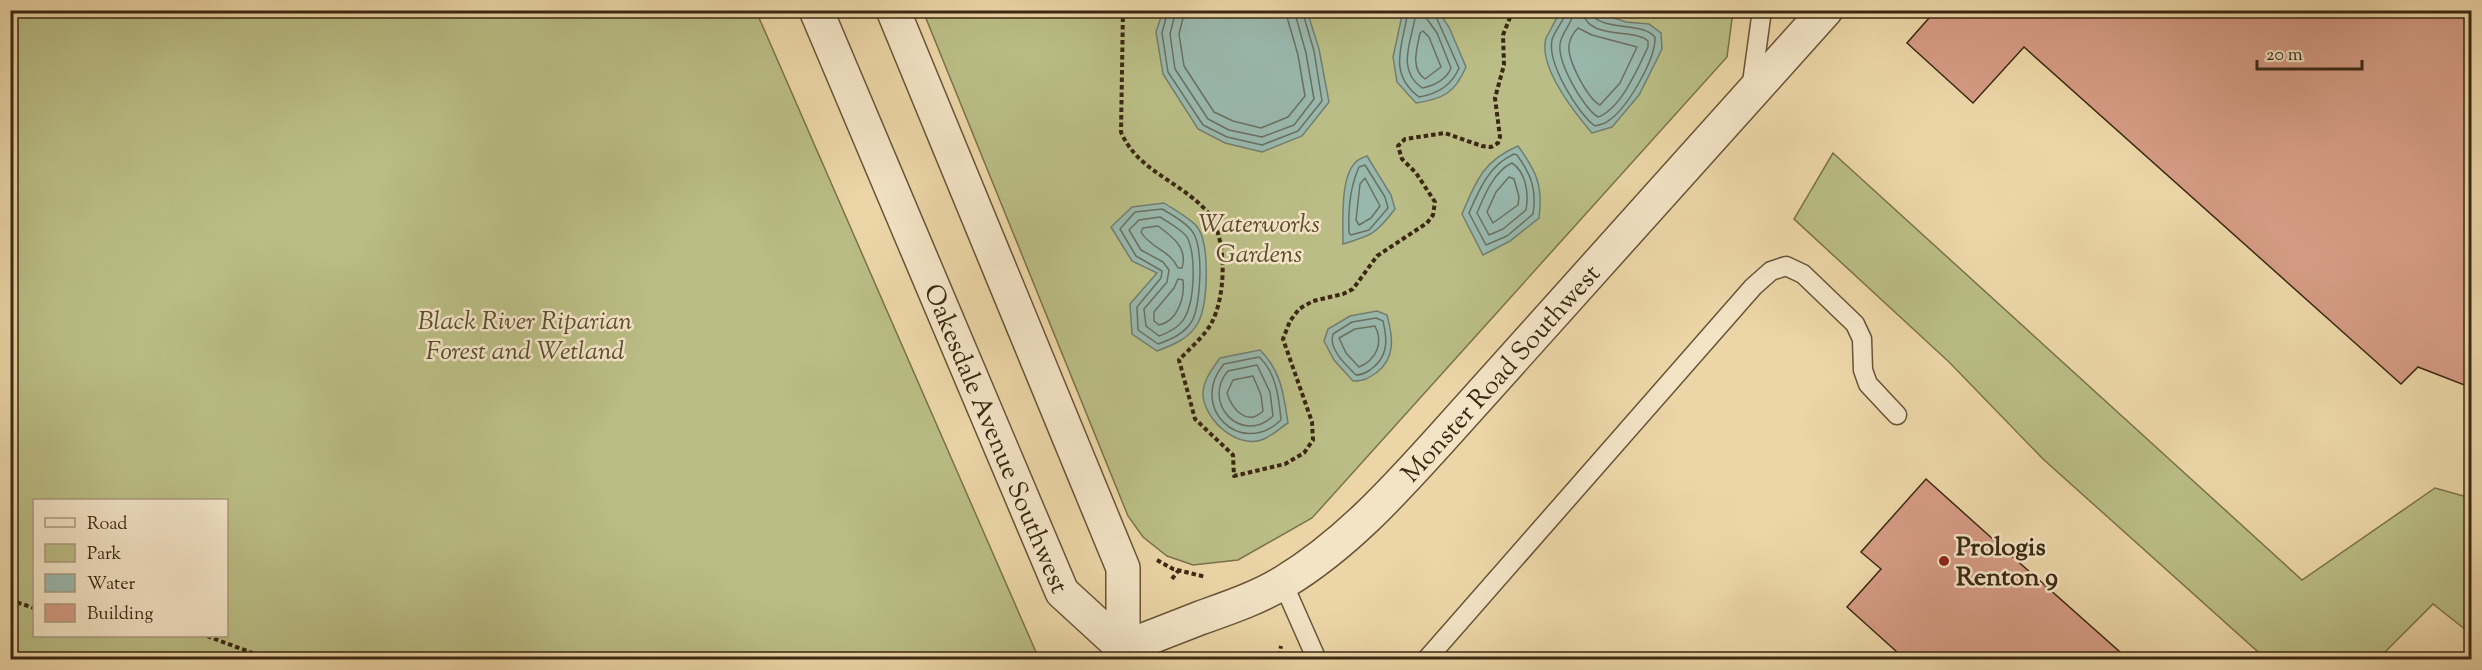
<svg xmlns="http://www.w3.org/2000/svg" width="2482" height="670" font-family="'Sorts Mill Goudy',serif">
	<style>
		.green { fill: #babd85; stroke: #7a724c; stroke-width: 1.5; fill-rule: evenodd }
		.water { fill: #99b8ad; stroke: #737e6f; stroke-width: 1.5 }
		.lines { fill: none; stroke-linecap: round; stroke-linejoin: round }
		.shore { stroke: #6a7060; stroke-width: 1.5 }
		.building { fill: #d59b84; stroke: #3b2812; stroke-width: 1.5 }
		.service-casing { stroke: #675437; stroke-width: 21 }
		.tertiary-casing { stroke: #675437; stroke-width: 36 }
		.path { stroke: #3b2812; stroke-width: 4; stroke-dasharray: 4.5 3; stroke-linecap: butt }
		.service { stroke: #f3e4c6; stroke-width: 18 }
		.tertiary { stroke: #f3e4c6; stroke-width: 33 }
		.poi-dot { fill: #8f2418; stroke: #f3e4c6; stroke-width: 2 }
		.labels { text-anchor: middle; stroke-width: 5; stroke-linejoin: round; paint-order: stroke }
		.park-label { font-size: 26px; font-style: italic; fill: #5b4d2f; stroke: #f3e4c6 }
		.street-label { font-size: 26px; fill: #3b2812; stroke: #f3e4c6 }
		.poi-label { font-size: 26px; font-weight: bold; fill: #3b2812; stroke: #f3e4c6; text-anchor: start }
	</style>
	<rect width="100%" height="100%" fill="#ecd6a7"/>
	<filter id="stains"><feTurbulence type="fractalNoise" baseFrequency=".00333" numOctaves="4"/><feColorMatrix values="0 0 0 0 .2 0 0 0 0 .09 0 0 0 0 .02 0 0 0 .5 -.17"/></filter>
	<radialGradient id="worn" r=".72"><stop offset=".6" stop-color="#630" stop-opacity="0"/><stop offset="1" stop-color="#630" stop-opacity=".3"/></radialGradient>
	<g class="green">
		<path d="M10,11H756L1039,659H11ZM34,500H226V636H34Z"/>
		<polygon points="923,11 1733,11 1727,57 1312,518 1238,560 1193,565 1167,556 1143,537 1128,516"/>
		<polygon points="1833,153 2302,580 2435,488 2471,498 2471,634 2433,604 2378,659 2266,659 2043,459 1949,362 1794,219"/>
	</g>
	<g class="water">
		<polygon points="1163,11 1307,11 1319,49 1329,102 1302,136 1262,152 1225,143 1198,129 1163,74 1156,32"/>
		<path d="M1403,11H1438L1449,27L1466,67C1455,93 1443,99 1416,103L1397,82L1393,57Z"/>
		<path d="M1564,11H1593L1626,22L1649,24L1661,33L1662,49L1639,95L1612,127L1592,133C1575,113 1538,67 1546,38C1548,34 1551,29 1553,25C1556,19 1558,14 1564,11Z"/>
		<path d="M1518,146C1537,172 1543,186 1539,218L1510,241L1483,255L1462,214C1476,181 1483,161 1518,146Z"/>
		<path d="M1367,156L1391,195L1395,209C1376,234 1372,235 1343,244C1343,224 1340,178 1355,163C1357,160 1364,157 1367,156Z"/>
		<path d="M1164,203C1173,209 1193,220 1198,228C1210,246 1208,304 1198,323C1189,339 1173,345 1157,351L1132,334L1130,304L1157,273L1132,261L1111,227L1132,207Z"/>
		<path d="M1377,311L1387,315C1393,337 1396,358 1376,373C1367,379 1364,381 1353,381L1334,360L1324,341L1328,329L1350,316Z"/>
		<path d="M1260,350C1281,370 1284,396 1288,423C1280,428 1273,435 1264,439C1239,450 1206,422 1203,396C1202,382 1212,369 1220,358Z"/>
	</g>
	<g class="lines">
		<g class="shore">
			<polyline points="1168,10 1162,33 1168,72 1203,125 1227,137 1262,145 1298,131 1322,101 1314,51 1302,10"/>
			<polyline points="1176,10 1170,34 1175,69 1208,119 1229,130 1262,137 1294,125 1314,99 1306,53 1294,10"/>
			<polyline points="1185,10 1179,34 1184,66 1214,112 1233,121 1261,128 1288,117 1305,96 1298,55 1285,10"/>
			<path d="M1408,10C1404,43 1386,72 1419,97C1437,94 1452,85 1459,68L1433,10"/>
			<path d="M1416,10C1414,38 1394,68 1422,88C1434,86 1447,79 1451,68L1437,33L1427,19L1426,10"/>
			<path d="M1566,10C1565,21 1555,29 1552,40C1547,63 1578,114 1595,126C1599,125 1605,124 1608,121C1627,109 1656,59 1655,37C1642,22 1609,31 1592,16L1591,10"/>
			<path d="M1574,10C1573,22 1564,30 1561,40C1554,58 1583,108 1598,117C1621,109 1638,68 1648,47V41C1636,28 1585,41 1583,10"/>
			<path d="M1578,28L1592,35L1637,47L1620,83L1600,105C1588,99 1567,60 1569,45C1570,39 1574,32 1578,28Z"/>
			<path d="M1423,31L1429,37L1441,67L1425,79C1410,69 1417,48 1420,33Z"/>
			<path d="M1514,154L1517,155C1531,174 1537,190 1533,214L1507,236L1486,245L1469,213C1479,190 1489,165 1514,154Z"/>
			<path d="M1512,163C1526,172 1529,194 1526,210L1503,229L1489,235L1477,213C1484,196 1494,171 1512,163Z"/>
			<path d="M1365,165L1385,197L1388,208L1369,230L1351,235L1349,233C1348,211 1350,187 1359,167Z"/>
			<polygon points="1509,177 1514,179 1519,197 1518,205 1493,223 1487,212 1496,192"/>
			<polygon points="1365,178 1380,206 1371,218 1359,225 1356,220 1360,184"/>
			<path d="M1162,209C1171,214 1186,223 1192,231C1204,246 1201,305 1192,321C1184,334 1172,339 1158,344L1138,330L1137,307L1161,278L1162,271L1136,256L1120,229L1135,212Z"/>
			<path d="M1160,217C1168,222 1182,230 1187,237C1196,254 1195,299 1185,317C1180,327 1170,332 1159,336L1146,326L1144,309L1167,282L1169,270L1163,262L1141,250L1129,230L1139,220Z"/>
			<path d="M1158,226C1173,237 1188,248 1182,268H1178C1170,250 1150,248 1141,232L1143,228Z"/>
			<path d="M1178,279L1183,280C1185,297 1178,321 1159,325L1154,321V312L1174,288Z"/>
			<path d="M1376,318L1383,321C1388,342 1388,357 1370,370C1365,373 1363,375 1356,375C1346,365 1328,349 1333,334L1352,322Z"/>
			<path d="M1375,326C1384,343 1376,360 1359,367L1346,353L1339,338L1355,329Z"/>
			<path d="M1259,357C1276,372 1279,398 1281,420C1240,459 1188,406 1224,364Z"/>
			<path d="M1257,365L1270,392L1273,416C1241,446 1201,402 1228,371Z"/>
			<path d="M1253,376L1261,395L1263,411C1247,427 1232,409 1227,393L1233,380Z"/>
		</g>
	</g>
	<g class="building">
		<polygon points="1936,10 2472,10 2472,388 2418,367 2401,384 2024,47 1973,103 1907,43"/>
		<polygon points="1926,479 1995,541 2129,660 1891,660 1897,652 1847,607 1881,569 1861,552"/>
	</g>
	<g class="lines">
		<defs>
			<g id="service">
				<polyline points="1751,90 1762,10"/>
				<polyline points="1283,583 1317,660"/>
				<polyline points="1426,660 1753,287 1771,271 1786,266 1803,274 1855,324 1862,339 1863,370 1868,384 1897,415"/>
			</g>
			<g id="tertiary">
				<path id="s1" d="M816,10L1062,592L1123,648"/>
				<polyline points="893,10 1123,568 1123,648 1127,660"/>
				<path id="s2" d="M1123,648C1149,638 1174,628 1200,618C1228,608 1258,598 1284,582C1345,545 1393,492 1440,440L1826,10"/>
			</g>
		</defs>
		<use href="#service" class="service-casing"/>
		<use href="#tertiary" class="tertiary-casing"/>
		<g class="path">
			<path d="M1123,10L1121,132C1135,165 1167,177 1194,199C1199,203 1206,210 1210,215C1227,241 1226,295 1212,322C1205,336 1189,349 1179,360L1195,419L1233,455L1234,476L1285,464L1304,453L1313,440L1312,422L1283,339L1290,321L1299,309L1313,301L1343,294L1353,289L1377,256L1427,223L1433,215L1435,202L1416,173L1402,159L1398,146L1405,139L1445,133L1482,146L1491,147L1498,143L1500,137L1495,98L1504,65L1503,35L1513,10"/>
			<polyline points="1157,560 1173,569 1206,577"/>
			<polyline points="1172,579 1178,571"/>
			<polyline points="10,600 34,608"/>
			<polyline points="207,636 271,660"/>
			<polyline points="1279,656 1281,646"/>
		</g>
		<use href="#service" class="service"/>
		<use href="#tertiary" class="tertiary"/>
	</g>
	<circle class="poi-dot" cx="1944" cy="561" r="6"/>
	<g class="labels">
		<g class="park-label">
			<text x="1259" y="232">Waterworks<tspan x="1259" dy="30">Gardens</tspan></text>
			<text x="525" y="329">Black River Riparian<tspan x="525" dy="30">Forest and Wetland</tspan></text>
		</g>
		<g class="street-label">
			<text dy="9" stroke="none"><textPath href="#s2" startOffset="476">Monster Road Southwest</textPath></text>
			<text dy="9" stroke="none"><textPath href="#s1" startOffset="465">Oakesdale Avenue Southwest</textPath></text>
		</g>
		<g class="poi-label">
			<text x="1956" y="555">Prologis<tspan x="1956" dy="30">Renton 9</tspan></text>
		</g>
	</g>
	<rect width="2482" height="670" fill="none" stroke="#ecd6a7" stroke-width="36"/>
	<rect x="12" y="12" width="2458" height="646" fill="none" stroke="#3b2812" stroke-width="3"/>
	<rect x="18" y="18" width="2446" height="634" fill="none" stroke="#3b2812" stroke-width="1.5"/>
	<rect x="33" y="499" width="195" height="138" fill="#f3e4c6" stroke="#a9997e" stroke-width="1.5"/>
	<rect x="45" y="518" width="30" height="9" fill="#f3e4c6" stroke="#a9997e" stroke-width="1.5"/>
	<text x="87" y="529" font-size="18" fill="#3b2812">Road</text>
	<rect x="45" y="544" width="30" height="18" fill="#babd85" stroke="#a9997e" stroke-width="1.5"/>
	<text x="87" y="559" font-size="18" fill="#3b2812">Park</text>
	<rect x="45" y="574" width="30" height="18" fill="#99b8ad" stroke="#a9997e" stroke-width="1.5"/>
	<text x="87" y="589" font-size="18" fill="#3b2812">Water</text>
	<rect x="45" y="604" width="30" height="18" fill="#d59b84" stroke="#a9997e" stroke-width="1.5"/>
	<text x="87" y="619" font-size="18" fill="#3b2812">Building</text>
	<path d="M2257 60v9h105v-9" fill="none" stroke="#3b2812" stroke-width="3"/>
	<text x="2266" y="60" font-size="18" fill="#3b2812" stroke="#f3e4c6" stroke-width="4.5" paint-order="stroke">20 m</text>
	<rect width="100%" height="100%" filter="url(#stains)"/>
	<rect width="100%" height="100%" fill="url(#worn)"/>
</svg>
